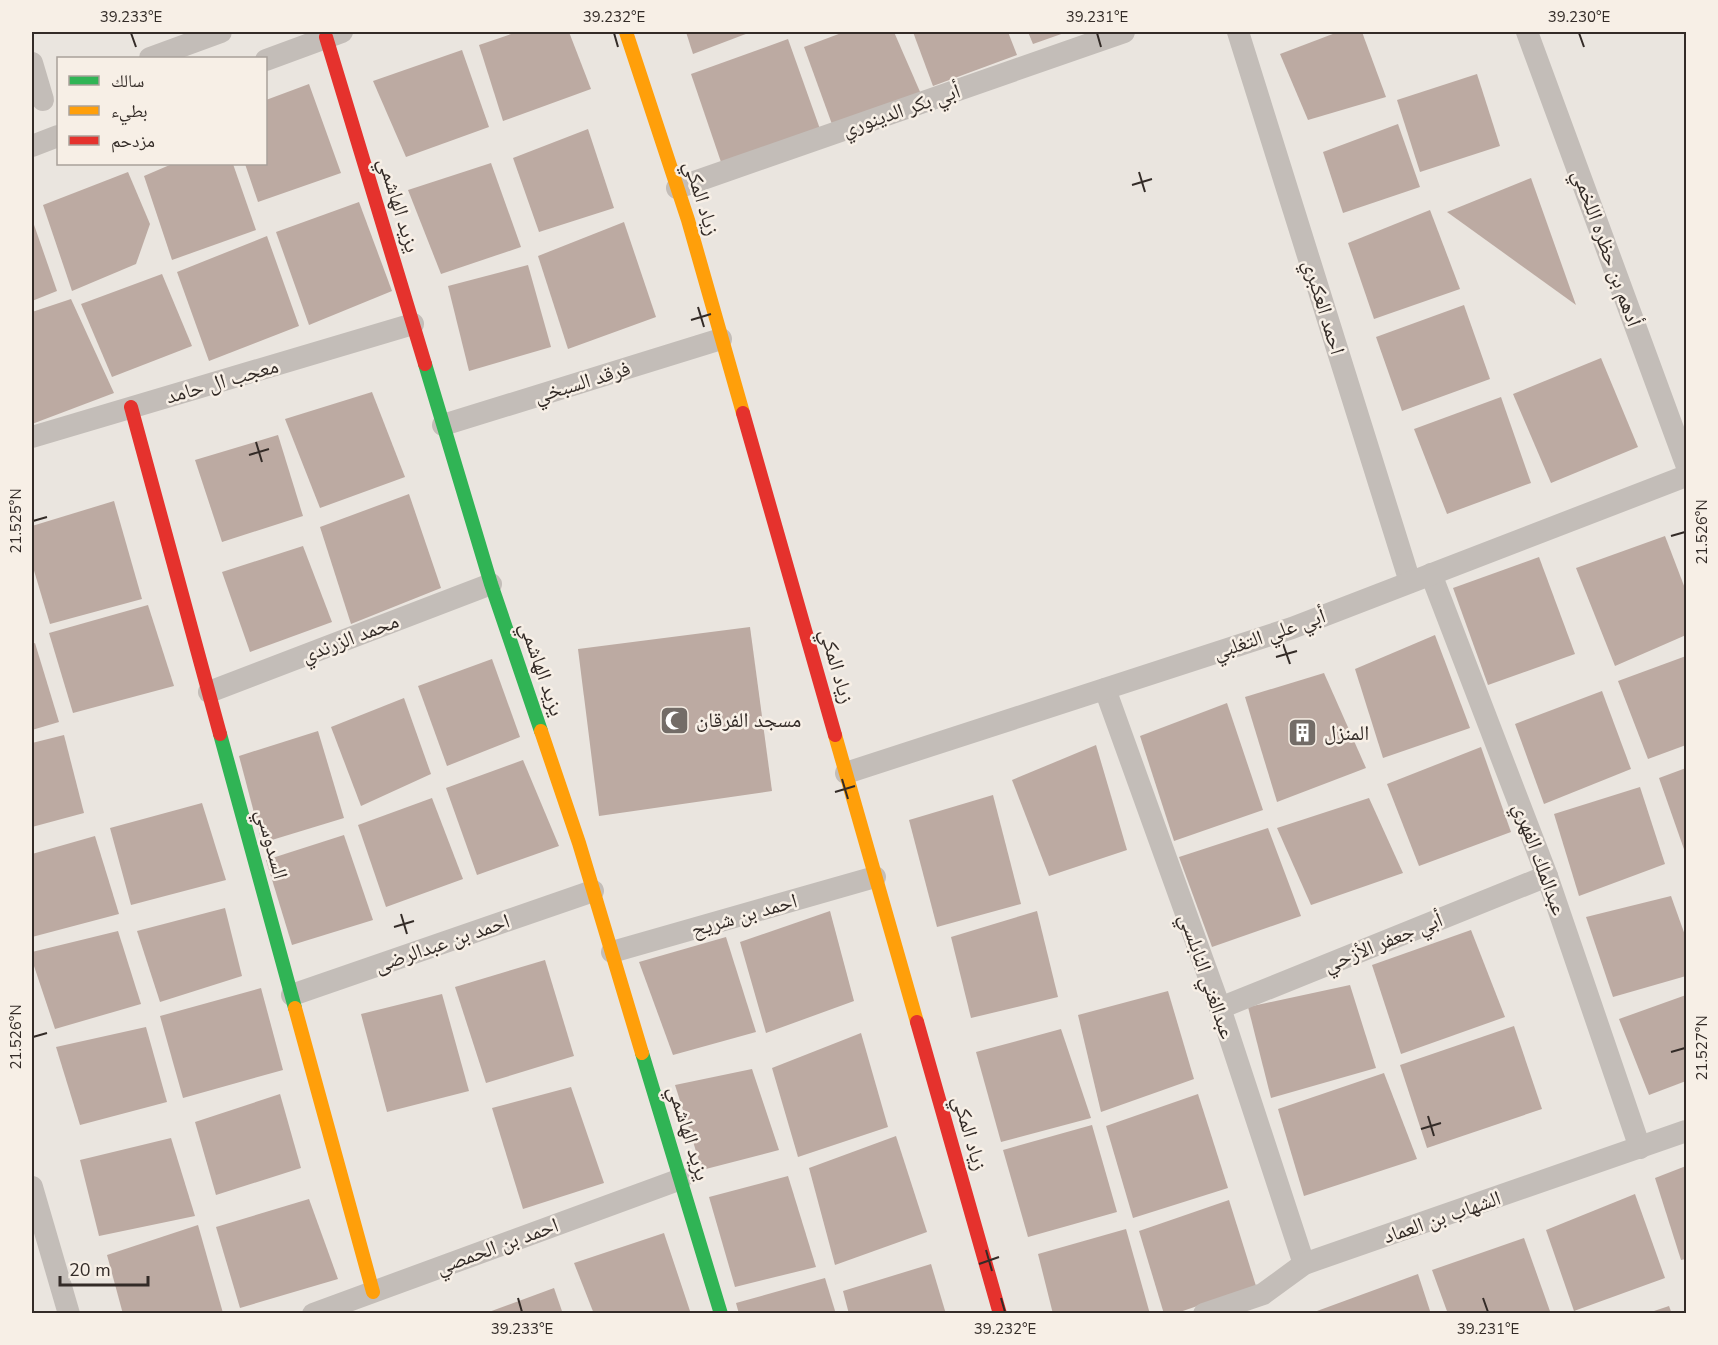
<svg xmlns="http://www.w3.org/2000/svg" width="1718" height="1345" font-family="'Nunito Sans','Noto Naskh Arabic',sans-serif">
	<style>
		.building { fill: #bcaaa2 }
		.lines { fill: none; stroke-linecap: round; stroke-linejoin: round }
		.street { stroke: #c3bdb8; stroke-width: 22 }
		.fast { stroke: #30b455; stroke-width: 14 }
		.slow { stroke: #ff9f0a; stroke-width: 14 }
		.jam { stroke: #e5322d; stroke-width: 14 }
		.ticks { fill: none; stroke: #332b27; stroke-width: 2 }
		.labels { text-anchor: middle; stroke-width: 5; stroke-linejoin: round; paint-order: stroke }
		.street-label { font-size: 21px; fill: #332b27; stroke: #f7efe6 }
		.poi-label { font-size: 21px; fill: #332b27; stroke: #f7efe6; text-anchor: start }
		.neatline { fill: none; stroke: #332b27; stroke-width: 2 }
		.ticks-label { font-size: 15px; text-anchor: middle; fill: #332b27 }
	</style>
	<rect width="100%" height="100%" fill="#eae5df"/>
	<g class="building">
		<polygon points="517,32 569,32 591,89 503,121 479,45"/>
		<polygon points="686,32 751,32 693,54"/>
		<polygon points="844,32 894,32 921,94 833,127 804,47"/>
		<polygon points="913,32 1008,32 1017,55 933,86"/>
		<polygon points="1028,32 1067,32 1033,44"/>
		<polygon points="1338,32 1362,32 1386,97 1308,120 1280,54"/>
		<polygon points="788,39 820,129 722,165 691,74"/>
		<polygon points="462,50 489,127 406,157 373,81"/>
		<polygon points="1477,74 1500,146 1420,172 1397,100"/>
		<polygon points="309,84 341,173 258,202 245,164 266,164 266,100"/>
		<polygon points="1398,124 1420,187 1343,213 1323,152"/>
		<polygon points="588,129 614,208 539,232 513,158"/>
		<polygon points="491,163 521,247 441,274 408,190"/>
		<polygon points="172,164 233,164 256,230 172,260 144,176"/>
		<polygon points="128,172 150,224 136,264 72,291 43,205"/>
		<polygon points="1531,178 1576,305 1447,212"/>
		<polygon points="359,202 392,291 309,325 276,232"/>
		<polygon points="1430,210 1460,289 1374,319 1348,243"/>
		<polygon points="32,219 57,291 32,301"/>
		<polygon points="624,222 656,317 568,349 538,256"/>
		<polygon points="267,236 299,326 209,361 177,272"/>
		<polygon points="528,265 551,347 469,371 448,286"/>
		<polygon points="162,274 192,346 112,377 81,304"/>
		<polygon points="71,299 114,393 32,424 32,312"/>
		<polygon points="1464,305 1490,379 1402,411 1376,337"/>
		<polygon points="1601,358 1638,447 1551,483 1513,394"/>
		<polygon points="372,392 405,477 320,508 285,419"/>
		<polygon points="1501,397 1531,483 1447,514 1414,429"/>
		<polygon points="278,435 303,516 222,542 195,460"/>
		<polygon points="409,494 441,588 351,624 320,527"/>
		<polygon points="114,501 142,599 50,624 32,564 32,526"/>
		<polygon points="1665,536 1686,591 1686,635 1615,666 1576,568"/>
		<polygon points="303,546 332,622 250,652 222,572"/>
		<polygon points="1539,557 1575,654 1488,685 1453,588"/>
		<polygon points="148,605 174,686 73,713 49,633"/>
		<polygon points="750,627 772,791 599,816 578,649"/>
		<polygon points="1435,635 1470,728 1383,758 1355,669"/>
		<polygon points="35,643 59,722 32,730 32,644"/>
		<polygon points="1686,656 1686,745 1648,759 1618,681"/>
		<polygon points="492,659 520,737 447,766 418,686"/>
		<polygon points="1324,673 1366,768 1277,802 1245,697"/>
		<polygon points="1602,691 1631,769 1544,804 1515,724"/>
		<polygon points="404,698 431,774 361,806 331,727"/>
		<polygon points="1227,703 1263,810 1174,841 1140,736"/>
		<polygon points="318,731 344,818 262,843 239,756"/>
		<polygon points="64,735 84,813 32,827 32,743"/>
		<polygon points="1096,745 1127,850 1049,876 1012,780"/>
		<polygon points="1481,747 1511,832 1419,866 1387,784"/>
		<polygon points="523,760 559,846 477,875 446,788"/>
		<polygon points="1686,768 1686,855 1659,778"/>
		<polygon points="1640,787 1665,864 1579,896 1554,814"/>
		<polygon points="993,795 1021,904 937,927 909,820"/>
		<polygon points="432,798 463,879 386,907 358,825"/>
		<polygon points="1369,798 1403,873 1311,905 1277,828"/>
		<polygon points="202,803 226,880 131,905 110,828"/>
		<polygon points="1268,828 1301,916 1212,947 1179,857"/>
		<polygon points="344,835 373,920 292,945 266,860"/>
		<polygon points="95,836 119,914 32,937 32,854"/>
		<polygon points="1671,896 1686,938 1686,976 1613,997 1586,917"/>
		<polygon points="225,908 242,976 160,1002 137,931"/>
		<polygon points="830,911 854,1001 766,1033 740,942"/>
		<polygon points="1037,911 1058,997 971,1018 951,937"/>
		<polygon points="1471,930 1505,1017 1401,1054 1372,965"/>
		<polygon points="118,931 141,1004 55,1029 32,960 32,952"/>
		<polygon points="726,937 756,1032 673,1055 639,962"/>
		<polygon points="545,960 574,1056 486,1083 455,987"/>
		<polygon points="1350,985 1376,1068 1271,1098 1248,1007"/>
		<polygon points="261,988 283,1070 183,1098 160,1016"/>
		<polygon points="1168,991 1194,1079 1101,1112 1078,1015"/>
		<polygon points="442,994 469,1091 387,1112 361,1014"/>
		<polygon points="1686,995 1686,1081 1649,1095 1619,1019"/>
		<polygon points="1514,1026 1542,1109 1427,1148 1400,1065"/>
		<polygon points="146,1027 167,1102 80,1125 56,1047"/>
		<polygon points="1061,1029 1091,1118 1001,1142 976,1052"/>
		<polygon points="861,1033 888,1127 798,1157 772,1068"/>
		<polygon points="752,1069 779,1150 702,1170 675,1085"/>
		<polygon points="1384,1073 1417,1159 1304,1196 1278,1109"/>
		<polygon points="571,1087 604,1183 523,1209 492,1108"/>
		<polygon points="280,1094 301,1168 216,1195 195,1122"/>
		<polygon points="1198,1094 1228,1188 1133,1218 1106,1126"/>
		<polygon points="1092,1125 1117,1212 1028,1237 1003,1150"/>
		<polygon points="896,1136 927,1232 835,1265 809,1168"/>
		<polygon points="171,1138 195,1216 99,1236 80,1160"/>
		<polygon points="1686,1166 1686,1259 1681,1260 1655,1178"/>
		<polygon points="788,1176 816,1267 735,1287 709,1197"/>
		<polygon points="1635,1194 1665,1278 1574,1311 1546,1230"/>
		<polygon points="309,1199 338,1279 240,1308 216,1227"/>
		<polygon points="1229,1200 1256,1286 1174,1314 1164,1314 1139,1231"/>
		<polygon points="198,1225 223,1313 123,1314 107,1255"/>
		<polygon points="1126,1229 1150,1314 1053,1314 1038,1254"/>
		<polygon points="664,1233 691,1314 594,1314 574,1263"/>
		<polygon points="1524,1238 1551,1314 1448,1314 1432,1270"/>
		<polygon points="931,1264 946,1314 849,1314 843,1291"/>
		<polygon points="1418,1274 1431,1314 1318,1314 1317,1311"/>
		<polygon points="825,1278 836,1314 739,1314 736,1303"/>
		<polygon points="554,1288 563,1314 486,1314 486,1313"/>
		<polygon points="1669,1306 1672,1314 1648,1314 1648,1313"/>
	</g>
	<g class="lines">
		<g class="street">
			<polyline points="1238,32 1410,582"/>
			<polyline points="1527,32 1686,464"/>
			<polyline points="150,58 221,32"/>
			<polyline points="266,60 342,32"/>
			<polyline points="32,63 43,100"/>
			<polyline points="32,146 58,136"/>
			<polyline points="677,188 1124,32"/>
			<polyline points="443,425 721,339"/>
			<polyline points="32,437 413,324"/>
			<polyline points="1431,574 1547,876 1640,1148"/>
			<polyline points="1105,689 1220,1008 1304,1264"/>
			<polyline points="209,692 491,584"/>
			<polyline points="846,773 1292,628 1686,476"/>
			<polyline points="612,952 875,877"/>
			<polyline points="292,995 593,891"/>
			<polyline points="1220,1008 1547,876"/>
			<polyline points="32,1187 69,1314"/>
			<polyline points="313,1314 681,1179"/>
			<polyline points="1204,1314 1263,1294 1304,1264 1686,1131"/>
		</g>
		<g class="fast">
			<polyline points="425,364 491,584 541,731"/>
			<polyline points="220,734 295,1008"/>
			<polyline points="642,1053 721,1314"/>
		</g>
		<g class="slow">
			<polyline points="626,32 688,220 743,413"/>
			<polyline points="541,731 579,843 642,1053"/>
			<polyline points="835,735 917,1022"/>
			<polyline points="295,1008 373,1292"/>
		</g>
		<g class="jam">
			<polyline points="326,37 425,364"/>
			<polyline points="131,407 220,734"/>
			<polyline points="743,413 835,735"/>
			<polyline points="917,1022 1000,1314"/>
		</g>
	</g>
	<path class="ticks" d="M131,33L136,47M614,33L618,47M1097,33L1101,47M1579,33L1584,47M1139,172L1145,192M1132,185L1152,179M698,307L704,327M691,320L711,314M256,442L262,462M249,455L269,449M33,521L47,517M1671,536L1685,532M1283,644L1290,664M1276,657L1297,651M842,779L848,799M835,792L855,786M401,914L407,934M394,927L414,921M33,1037L47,1033M1671,1052L1685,1048M1428,1116L1434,1136M1421,1129L1441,1123M986,1250L992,1271M979,1264L999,1257M518,1298L522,1312M1001,1298L1005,1312M1483,1298L1488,1312"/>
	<defs>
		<symbol id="mosque-square" viewBox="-11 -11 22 22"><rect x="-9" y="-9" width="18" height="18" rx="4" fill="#736c67" stroke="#f7efe6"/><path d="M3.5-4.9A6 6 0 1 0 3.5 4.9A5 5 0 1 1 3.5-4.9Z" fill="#fff"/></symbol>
		<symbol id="building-square" viewBox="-11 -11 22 22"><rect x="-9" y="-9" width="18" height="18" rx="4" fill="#736c67" stroke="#f7efe6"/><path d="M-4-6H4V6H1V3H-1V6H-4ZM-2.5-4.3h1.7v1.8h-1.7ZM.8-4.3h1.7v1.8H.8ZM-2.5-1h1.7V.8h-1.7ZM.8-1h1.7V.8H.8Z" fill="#fff"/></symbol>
	</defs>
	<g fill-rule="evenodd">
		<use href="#mosque-square" x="658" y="704" width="33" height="33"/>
		<use href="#building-square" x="1286" y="716" width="33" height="33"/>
	</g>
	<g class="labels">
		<g class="street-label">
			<text transform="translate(901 110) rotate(-19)" y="7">أبي بكر الدينوري</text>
			<text transform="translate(702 198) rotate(73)" y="7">زياد المكي</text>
			<text transform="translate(399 205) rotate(73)" y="7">يزيد الهاشمي</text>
			<text transform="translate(1607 248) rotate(70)" y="7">أدهم بن حظره اللخمي</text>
			<text transform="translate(1324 307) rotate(73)" y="7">احمد العكبري</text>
			<text transform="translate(222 381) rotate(-16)" y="7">معجب ال حامد</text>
			<text transform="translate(582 382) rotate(-17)" y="7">فرقد السبخي</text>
			<text transform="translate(1269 634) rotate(-19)" y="7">أبي علي التغلبي</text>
			<text transform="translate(350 638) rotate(-21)" y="7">محمد الزرندي</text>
			<text transform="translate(837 666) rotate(74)" y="7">زياد المكي</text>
			<text transform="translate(542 669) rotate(71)" y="7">يزيد الهاشمي</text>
			<text transform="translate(272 844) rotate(75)" y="7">السدوسي</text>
			<text transform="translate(1540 859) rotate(70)" y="7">عبدالملك الفهري</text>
			<text transform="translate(744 915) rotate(-16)" y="7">احمد بن شريح</text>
			<text transform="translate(1383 942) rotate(-22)" y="7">أبي جعفر الأزحي</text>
			<text transform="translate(442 943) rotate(-19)" y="7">احمد بن عبدالرضى</text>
			<text transform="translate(1207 976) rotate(71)" y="7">عبدالغني النابلسي</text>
			<text transform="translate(689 1133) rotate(73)" y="7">يزيد الهاشمي</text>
			<text transform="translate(970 1133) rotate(74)" y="7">زياد المكي</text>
			<text transform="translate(1442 1217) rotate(-19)" y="7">الشهاب بن العماد</text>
			<text transform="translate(497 1246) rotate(-20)" y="7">احمد بن الحمصي</text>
		</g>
		<g class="poi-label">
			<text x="696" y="727">مسجد الفرقان</text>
			<text x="1324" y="740">المنزل</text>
		</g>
	</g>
	<rect width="1718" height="1345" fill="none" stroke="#f7efe6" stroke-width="66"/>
	<rect x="57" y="57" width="210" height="108" fill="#f7efe6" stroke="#a9a19a" stroke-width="1.5"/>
	<rect x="69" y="76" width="30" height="9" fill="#30b455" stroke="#a9a19a" stroke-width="1.5"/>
	<text x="111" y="87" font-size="18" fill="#332b27">سالك</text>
	<rect x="69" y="106" width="30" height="9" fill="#ff9f0a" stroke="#a9a19a" stroke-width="1.5"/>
	<text x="111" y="117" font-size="18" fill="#332b27">بطيء</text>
	<rect x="69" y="136" width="30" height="9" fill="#e5322d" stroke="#a9a19a" stroke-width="1.5"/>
	<text x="111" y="147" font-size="18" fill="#332b27">مزدحم</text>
	<path d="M60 1276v9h88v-9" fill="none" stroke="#332b27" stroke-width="3"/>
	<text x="69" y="1276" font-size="18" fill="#332b27" stroke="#f7efe6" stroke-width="4.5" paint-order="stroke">20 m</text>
	<rect x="33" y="33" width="1652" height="1279" class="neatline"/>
	<g class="ticks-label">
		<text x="131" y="22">39.233°E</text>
		<text x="614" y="22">39.232°E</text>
		<text x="1097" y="22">39.231°E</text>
		<text x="1579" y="22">39.230°E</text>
		<text transform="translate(16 521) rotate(-90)" y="5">21.525°N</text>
		<text transform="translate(1702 532) rotate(-90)" y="5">21.526°N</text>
		<text transform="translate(16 1037) rotate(-90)" y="5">21.526°N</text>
		<text transform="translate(1702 1048) rotate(-90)" y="5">21.527°N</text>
		<text x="522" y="1334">39.233°E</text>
		<text x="1005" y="1334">39.232°E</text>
		<text x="1488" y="1334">39.231°E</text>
	</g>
</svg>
